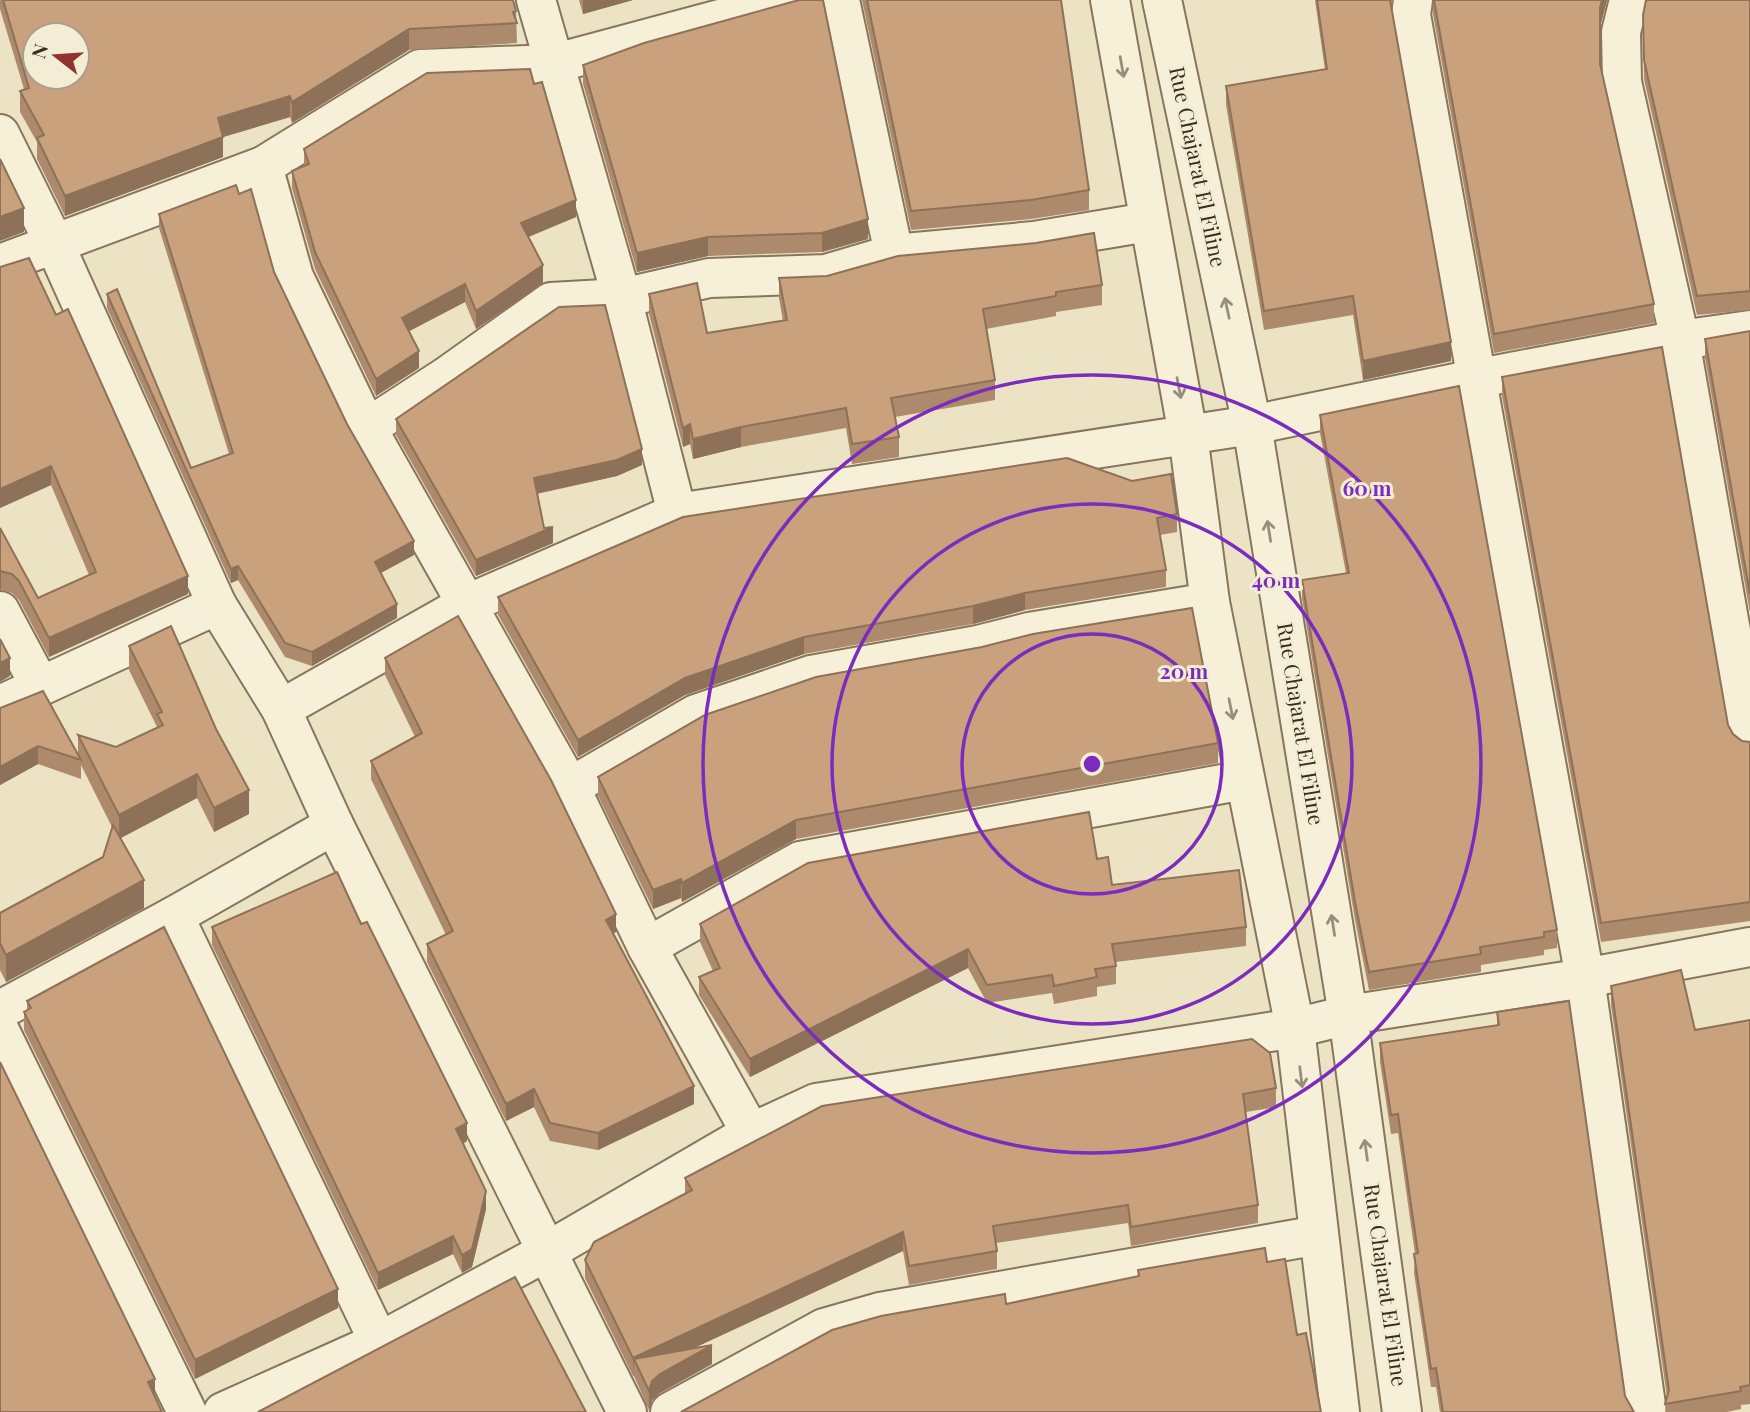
<svg xmlns="http://www.w3.org/2000/svg" width="1750" height="1412" font-family="'Playfair Display',serif">
	<style>
		.lines { fill: none; stroke-linecap: round; stroke-linejoin: round }
		.minor-casing { stroke: #87755c; stroke-width: 42 }
		.tertiary-casing { stroke: #87755c; stroke-width: 42 }
		.minor { stroke: #f7f0d8; stroke-width: 38 }
		.tertiary { stroke: #f7f0d8; stroke-width: 38 }
		.wall { fill: #ad8a6c }
		.shaded-wall { fill: #8d7158 }
		.building { fill: #c9a17d; stroke: #8d7158; stroke-width: 2; fill-rule: evenodd }
		.oneway { stroke: #978e7c }
		.ring { fill: none; stroke: #7b2cbf; stroke-width: 3.5 }
		.labels { text-anchor: middle; stroke-width: 6; stroke-linejoin: round; paint-order: stroke }
		.street-label { font-size: 21px; fill: #372c1f; stroke: #f4edd5 }
		.centre { fill: #7b2cbf; stroke: #f4edd5; stroke-width: 3.5 }
		.ring-label { font-size: 21px; text-anchor: middle; font-weight: bold; fill: #7b2cbf; stroke: #f4edd5; stroke-width: 6; stroke-linejoin: round; paint-order: stroke }
	</style>
	<rect width="100%" height="100%" fill="#ece3c5"/>
	<g class="lines">
		<defs>
			<g id="minor">
				<polyline points="536,0 622,298 677,513"/>
				<polyline points="840,0 894,254"/>
				<polyline points="1413,0 1411,15 1585,978 1647,1412"/>
				<polyline points="1629,0 1621,32 1622,82 1680,340 1750,740"/>
				<polyline points="0,134 54,243 217,605 281,709 334,825 627,1412"/>
				<polyline points="263,166 294,277 367,428 570,787 647,947 751,1133"/>
				<polyline points="0,264 263,166 420,69 552,64 791,0"/>
				<polyline points="367,428 447,376 551,302 622,298 709,278 826,274 894,254 1034,241 1148,222"/>
				<polyline points="0,611 39,684"/>
				<polyline points="0,705 217,605"/>
				<polyline points="281,709 465,605 677,513 1252,425 1479,378 1680,340 1750,330"/>
				<polyline points="570,787 696,714 811,675 978,645 1029,632 1210,602"/>
				<polyline points="174,916 379,1342"/>
				<polyline points="647,947 800,861 1244,780"/>
				<polyline points="0,1010 174,916 334,825"/>
				<polyline points="0,1031 187,1412"/>
				<polyline points="223,1412 379,1342 548,1251 751,1133 816,1103 1295,1028 1348,1015 1585,978 1750,947"/>
				<polyline points="670,1412 824,1328 880,1312 1319,1235"/>
			</g>
			<g id="tertiary">
				<polyline points="1110,0 1188,435 1210,602 1295,1028 1340,1412"/>
				<polyline points="1162,0 1252,425 1348,1015 1402,1412"/>
			</g>
		</defs>
		<use href="#minor" class="minor-casing"/>
		<use href="#tertiary" class="tertiary-casing"/>
		<use href="#minor" class="minor"/>
		<use href="#tertiary" class="tertiary"/>
	</g>
	<g class="wall">
		<polygon points="0,0 513,0 516,11 517,43 409,50 292,123 290,117 223,137 223,157 65,216 37,159 37,142 20,112 20,91 24,89 0,9"/>
		<polygon points="579,0 633,0 583,14"/>
		<polygon points="862,0 1061,0 1089,190 1089,210 1031,219 911,230"/>
		<polygon points="1315,0 1393,0 1391,9 1451,361 1363,380 1353,315 1264,330 1226,105 1226,86 1325,70"/>
		<polygon points="1433,0 1607,0 1600,26 1600,64 1654,304 1654,323 1494,353 1433,14"/>
		<polygon points="1750,0 1750,310 1697,315 1644,79 1643,15"/>
		<polygon points="583,65 868,239 822,252 708,256 637,272 583,84"/>
		<polygon points="304,149 576,217 528,237 543,283 476,329 465,302 409,331 419,368 376,396 315,269 292,188 292,171 304,166"/>
		<polygon points="239,194 274,272 347,424 414,555 381,573 397,618 312,666 285,657 238,580 231,583 107,308 107,294 191,468 229,454 159,228 159,214"/>
		<polygon points="0,267 56,315 188,594 49,657 19,600 12,593 0,590 0,528 38,598 89,575 51,485 0,508"/>
		<polygon points="779,278 1102,285 1102,305 1056,312 1056,316 986,329 995,380 995,400 895,417 899,437 899,457 852,464 846,428 741,447 693,459 690,444 683,447 649,314 649,294 707,333 783,321 779,298"/>
		<polygon points="1750,331 1750,613 1705,358 1705,339"/>
		<polygon points="1502,377 1728,725 1733,734 1742,741 1750,742 1750,921 1601,942 1502,396"/>
		<polygon points="1320,415 1557,930 1557,948 1544,950 1544,955 1481,965 1481,972 1369,990 1355,920 1302,598 1302,580 1346,573 1320,433"/>
		<polygon points="396,419 642,465 617,476 537,494 544,528 553,543 476,576 396,435"/>
		<polygon points="1177,514 1177,532 1160,535 1166,570 1166,587 1025,610 973,624 804,654 685,695 578,757 498,615 498,597"/>
		<polygon points="129,646 249,814 214,832 197,798 120,838 144,908 6,982 0,970 0,913 103,857 112,827 81,765 81,779 38,764 0,785 0,708 78,755 78,735 116,747 157,727 129,670"/>
		<polygon points="385,658 616,932 613,933 694,1104 598,1150 550,1141 534,1107 506,1121 427,962 427,944 446,935 371,779 371,761 415,737 385,675"/>
		<polygon points="1218,743 1218,763 796,839 682,902 681,898 653,909 598,796 598,777"/>
		<polygon points="1097,859 1112,885 1246,927 1246,946 1116,962 1116,984 1097,987 1097,996 1054,1004 1052,993 987,1003 968,968 750,1077 699,995 699,977 713,971 700,942 700,924"/>
		<polygon points="361,924 467,1141 463,1144 486,1209 472,1267 462,1273 453,1254 378,1290 212,945 212,927"/>
		<polygon points="1611,986 1695,1030 1750,1020 1750,1404 1741,1405 1741,1409 1727,1412 1665,1412 1667,1397 1611,1005"/>
		<polygon points="27,1001 338,1308 195,1379 24,1030 24,1012 27,1010"/>
		<polygon points="1497,1012 1625,1396 1634,1412 1440,1412 1436,1387 1431,1387 1414,1273 1415,1254 1398,1133 1391,1134 1380,1062 1380,1043 1497,1025"/>
		<polygon points="1276,1088 1276,1107 1246,1112 1258,1205 1258,1223 1131,1246 1128,1223 996,1243 997,1251 997,1269 909,1285 903,1251 692,1349 712,1364 660,1393 652,1400 649,1410 634,1376 633,1376 585,1278 585,1260 685,1194 685,1178"/>
	</g>
	<g class="shaded-wall">
		<polygon points="583,0 633,0 583,14"/>
		<polygon points="1602,0 1607,0 1600,27 1600,8"/>
		<polygon points="409,29 409,50 292,123 292,102"/>
		<polygon points="290,96 290,117 223,137 223,157 65,216 65,196 218,118"/>
		<polygon points="576,200 576,217 521,240 521,223"/>
		<polygon points="24,208 24,232 0,241 0,217"/>
		<polygon points="868,219 868,239 822,252 822,233"/>
		<polygon points="708,237 708,256 637,272 637,253"/>
		<polygon points="543,265 543,283 476,329 476,311"/>
		<polygon points="465,284 465,302 402,335 402,318"/>
		<polygon points="1451,342 1451,361 1363,380 1363,361"/>
		<polygon points="419,351 419,368 376,396 376,379"/>
		<polygon points="690,424 690,444 683,447 683,428"/>
		<polygon points="741,427 741,447 693,459 693,439"/>
		<polygon points="642,449 642,465 617,476 534,494 534,478"/>
		<polygon points="51,466 51,485 0,508 0,489"/>
		<polygon points="553,527 553,543 476,576 476,560"/>
		<polygon points="414,541 414,555 375,576 375,562"/>
		<polygon points="238,566 238,580 231,583 231,569"/>
		<polygon points="0,571 1,571 1,589 0,590"/>
		<polygon points="188,576 188,594 49,657 49,638"/>
		<polygon points="1025,593 1025,610 973,624 973,606"/>
		<polygon points="397,604 397,618 312,666 312,652"/>
		<polygon points="804,637 804,654 685,695 578,757 578,740 685,678"/>
		<polygon points="10,658 10,676 0,682 0,663"/>
		<polygon points="38,746 38,764 0,785 0,767"/>
		<polygon points="197,774 197,798 119,839 119,815"/>
		<polygon points="249,790 249,814 214,832 214,808"/>
		<polygon points="796,820 796,839 682,902 682,883"/>
		<polygon points="681,879 681,898 653,909 653,890"/>
		<polygon points="144,880 144,908 6,982 6,955"/>
		<polygon points="616,914 616,932 606,937 606,920"/>
		<polygon points="968,949 968,968 750,1077 750,1059"/>
		<polygon points="694,1086 694,1104 598,1150 598,1133"/>
		<polygon points="534,1089 534,1107 506,1121 506,1104"/>
		<polygon points="467,1123 467,1141 456,1147 456,1129"/>
		<polygon points="486,1191 486,1209 472,1267 462,1273 462,1255"/>
		<polygon points="903,1232 903,1251 640,1373 634,1359 633,1376 633,1358"/>
		<polygon points="453,1236 453,1254 378,1290 378,1273"/>
		<polygon points="338,1289 338,1308 195,1379 195,1360"/>
		<polygon points="712,1345 712,1364 660,1393 652,1400 649,1410 649,1391 652,1381 660,1374"/>
		<polygon points="155,1379 155,1397 148,1382"/>
	</g>
	<g class="building">
		<path d="M3,0H513L516,11L513,12L517,23L409,29L292,102L290,96L218,118L223,137L65,196L37,138L44,135L20,91L29,88ZM35,35H77V77H35Z"/>
		<polygon points="799,0 823,0 868,219 822,233 708,237 637,253 583,65 644,43"/>
		<polygon points="867,0 1061,0 1089,190 1031,200 911,211"/>
		<polygon points="1317,0 1390,0 1451,342 1363,361 1353,296 1264,311 1226,86 1327,69"/>
		<polygon points="1434,0 1602,0 1600,8 1600,64 1654,304 1494,334"/>
		<polygon points="1646,0 1750,0 1750,291 1697,296 1644,60 1643,15"/>
		<polygon points="530,69 534,84 542,82 576,200 521,223 543,265 476,311 465,284 402,318 419,351 376,379 315,252 292,171 309,164 304,149 427,73"/>
		<polygon points="0,159 24,208 0,217"/>
		<polygon points="236,185 239,194 251,189 274,272 347,424 414,541 375,562 397,604 312,652 285,643 238,566 231,569 107,294 117,289 191,468 233,453 159,214"/>
		<polygon points="1094,233 1102,285 1056,292 1056,296 983,309 995,380 891,398 899,437 852,444 846,408 741,427 693,439 690,424 683,428 649,294 697,283 707,333 787,320 779,278 827,276 898,256 1036,243"/>
		<polygon points="29,258 56,315 68,309 188,576 49,638 19,581 12,574 0,571 0,528 38,598 96,572 51,466 0,489 0,267"/>
		<polygon points="605,305 642,449 617,460 534,478 544,528 553,527 476,560 396,419 559,307"/>
		<polygon points="1750,331 1750,594 1705,339"/>
		<polygon points="1662,347 1728,725 1733,734 1742,741 1750,742 1750,902 1601,923 1502,377"/>
		<polygon points="1459,386 1557,930 1544,932 1544,937 1480,947 1481,954 1369,972 1355,902 1302,580 1349,573 1320,415"/>
		<polygon points="1067,458 1132,481 1171,474 1177,514 1157,518 1166,570 1025,593 973,606 804,637 685,678 578,740 498,597 683,517"/>
		<polygon points="1192,608 1218,743 796,820 682,883 681,879 653,890 598,777 705,715 816,677 982,647 1033,634"/>
		<polygon points="458,616 551,780 616,914 606,920 694,1086 598,1133 550,1123 534,1089 506,1104 427,944 453,931 371,761 422,733 385,658"/>
		<polygon points="171,626 216,729 249,790 214,808 197,774 119,815 78,735 116,747 163,725 157,714 162,712 129,646"/>
		<polygon points="0,639 10,658 0,663"/>
		<polygon points="43,691 81,760 38,746 0,767 0,708"/>
		<polygon points="1089,812 1097,859 1108,857 1112,885 1239,870 1246,927 1112,944 1116,966 1095,969 1097,977 1054,986 1052,975 987,985 968,949 750,1059 699,977 720,968 700,924 808,863"/>
		<polygon points="113,825 144,880 6,955 0,943 0,913 103,857"/>
		<polygon points="337,872 361,924 367,922 467,1123 456,1129 486,1191 472,1249 462,1255 453,1236 378,1273 212,927"/>
		<polygon points="164,927 338,1289 195,1360 24,1012 31,1008 27,1001"/>
		<polygon points="1681,970 1695,1030 1750,1020 1750,1385 1740,1387 1741,1391 1665,1404 1669,1390 1611,986"/>
		<polygon points="1569,1001 1625,1396 1634,1412 1443,1412 1436,1368 1431,1369 1414,1254 1418,1253 1398,1114 1391,1115 1380,1043 1499,1025 1497,1012"/>
		<polygon points="1252,1039 1270,1053 1276,1088 1243,1094 1258,1205 1131,1227 1128,1205 993,1226 997,1251 909,1266 903,1232 633,1358 585,1260 594,1242 692,1190 685,1178 822,1106"/>
		<polygon points="0,1062 155,1379 148,1382 162,1412 0,1412"/>
		<polygon points="1265,1248 1267,1262 1285,1259 1297,1335 1306,1333 1321,1412 681,1412 832,1330 881,1316 1005,1294 1006,1304 1139,1276 1138,1270"/>
		<polygon points="515,1277 586,1412 258,1412"/>
		<polygon points="712,1345 660,1374 652,1381 649,1391 634,1359"/>
	</g>
	<defs><path id="oneway-shaft" d="M-6 0H5M1.5-3L5.5 0L1.5 3" fill="none" stroke-width="1.6" stroke-linecap="round" stroke-linejoin="round" transform="scale(1.75)"/></defs>
	<g class="oneway">
		<use href="#oneway-shaft" transform="translate(1122 67) rotate(80)"/>
		<use href="#oneway-shaft" transform="translate(1227 308) rotate(-102)"/>
		<use href="#oneway-shaft" transform="translate(1179 388) rotate(79)"/>
		<use href="#oneway-shaft" transform="translate(1269 531) rotate(-99)"/>
		<use href="#oneway-shaft" transform="translate(1231 709) rotate(79)"/>
		<use href="#oneway-shaft" transform="translate(1333 925) rotate(-99)"/>
		<use href="#oneway-shaft" transform="translate(1301 1077) rotate(83)"/>
		<use href="#oneway-shaft" transform="translate(1366 1150) rotate(-98)"/>
	</g>
	<g class="ring">
		<circle cx="1092" cy="764" r="130"/>
		<circle cx="1092" cy="764" r="260"/>
		<circle cx="1092" cy="764" r="389"/>
	</g>
	<g class="labels">
		<g class="street-label">
			<text transform="translate(1197 167) rotate(78)" y="7">Rue Chajarat El Filine</text>
			<text transform="translate(1300 724) rotate(81)" y="7">Rue Chajarat El Filine</text>
			<text transform="translate(1385 1285) rotate(82)" y="7">Rue Chajarat El Filine</text>
		</g>
	</g>
	<circle cx="1092" cy="764" r="10" class="centre"/>
	<g class="ring-label">
		<text x="1367" y="496">60 m</text>
		<text x="1276" y="588">40 m</text>
		<text x="1184" y="679">20 m</text>
	</g>
	<g transform="translate(56 56) rotate(287)"><circle r="33" fill="#f4edd5" stroke="#a8a08c" stroke-width="2"/>
	<path d="M0-5L12 26L0 18L-12 26Z" fill="#93332f"/>
	<text y="-10" font-size="19" font-weight="bold" text-anchor="middle" fill="#372c1f">N</text>
	</g>
</svg>
